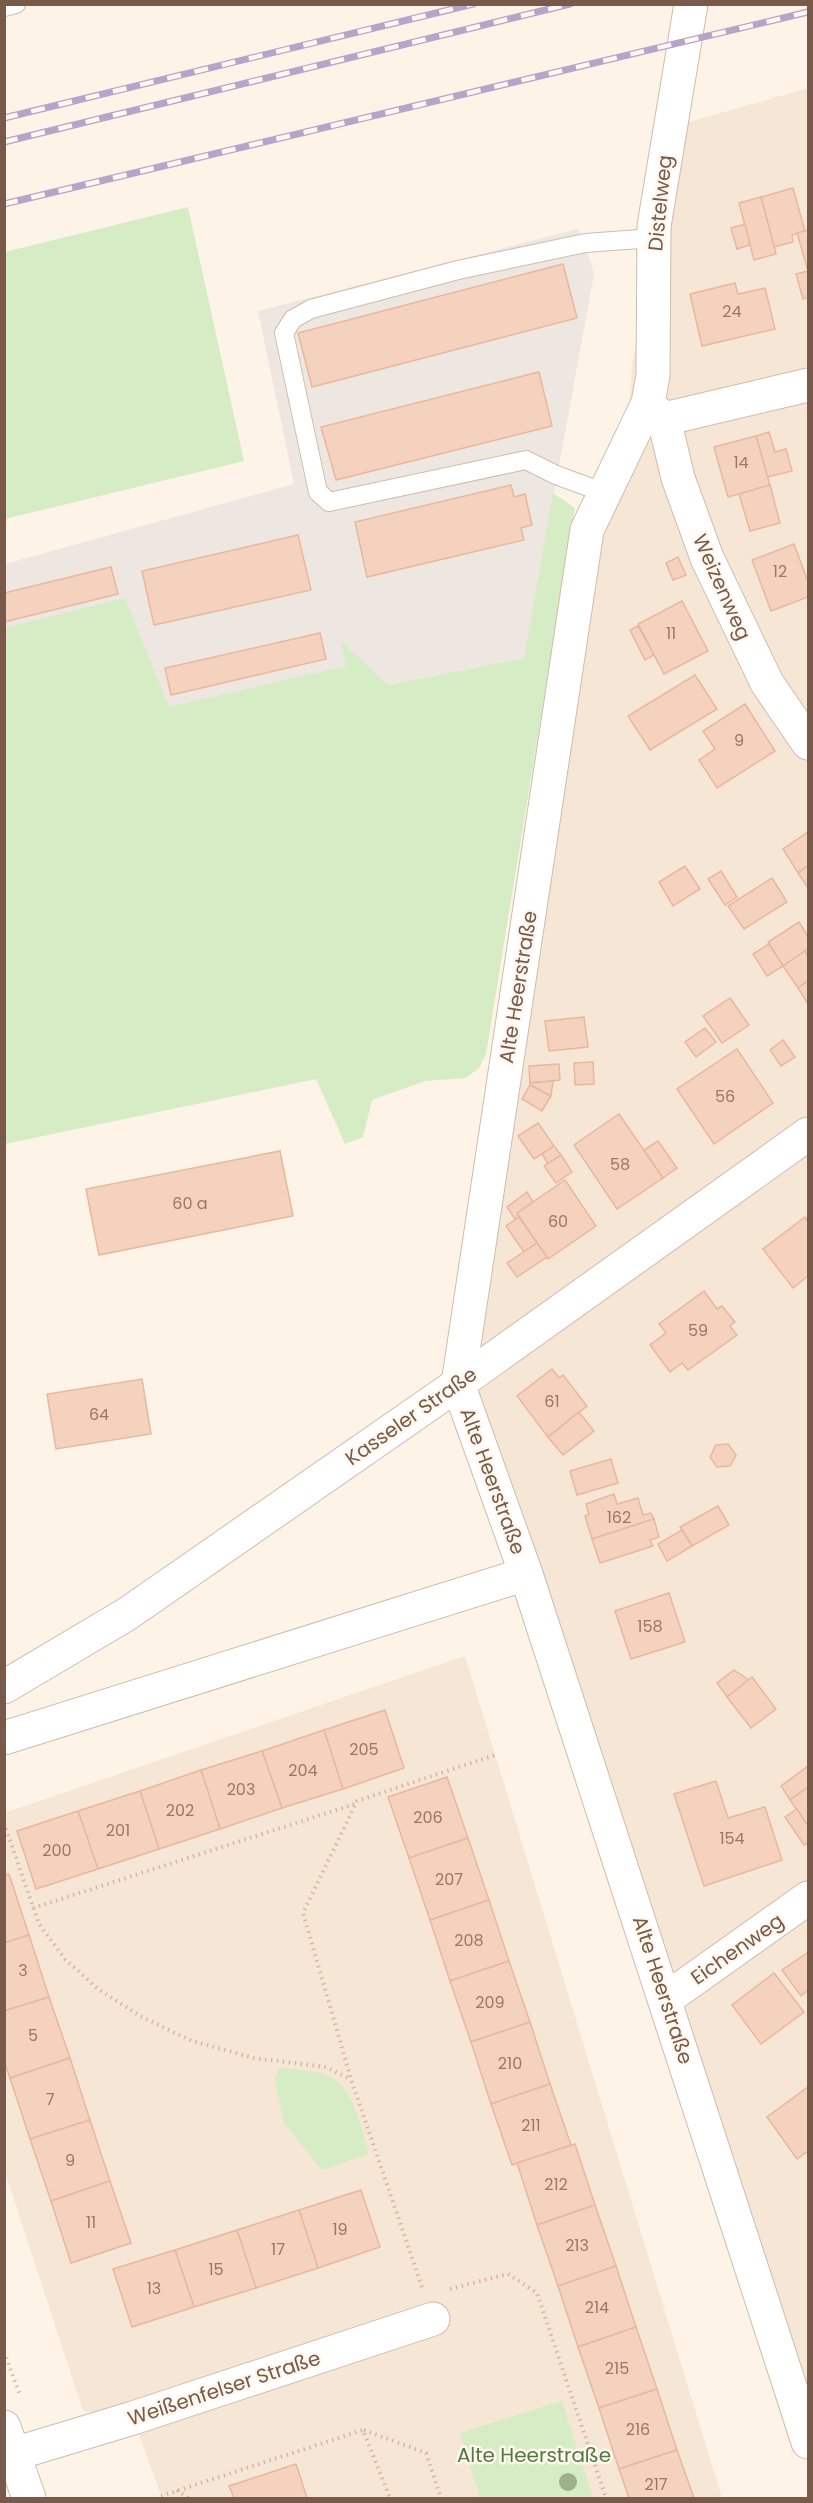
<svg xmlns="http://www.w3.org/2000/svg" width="813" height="2503" font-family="Poppins,sans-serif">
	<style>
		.residential { fill: #f6e6d5 }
		.industrial { fill: #eee7e1 }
		.green { fill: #d5ecc4 }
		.building { fill: #f4d2be; stroke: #e8b89d; stroke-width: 1.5 }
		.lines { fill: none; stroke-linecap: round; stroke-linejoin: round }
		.service-casing { stroke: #d0bcac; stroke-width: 20 }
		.minor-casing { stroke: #d0bcac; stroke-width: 35 }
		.tertiary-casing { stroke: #d0bcac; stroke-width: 35 }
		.path { stroke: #dab5a0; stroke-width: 4; stroke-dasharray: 1.5 4.5; stroke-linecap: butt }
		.service { stroke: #fff; stroke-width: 18 }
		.minor { stroke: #fff; stroke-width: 33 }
		.tertiary { stroke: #fff; stroke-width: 33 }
		.rail-casing { stroke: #b7a4c9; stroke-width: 7 }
		.rail { stroke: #fff8ef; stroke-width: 4.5; stroke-dasharray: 14; stroke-linecap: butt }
		.tree { fill: #9eb18a }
		.labels { text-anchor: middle; stroke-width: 5; stroke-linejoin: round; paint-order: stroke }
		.number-label { font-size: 16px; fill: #987867 }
		.street-label { font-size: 20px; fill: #795a4a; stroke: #fff8ef }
		.park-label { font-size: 20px; fill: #517a3e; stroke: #fff8ef }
	</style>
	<rect width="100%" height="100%" fill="#fdf4e7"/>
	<g class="residential">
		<polygon points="808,88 808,2448 458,1384 587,530 625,474 632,365 675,126"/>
		<polygon points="465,1656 722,2498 162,2498 133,2418 83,2411 5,2172 4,1813"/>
	</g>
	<polygon class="industrial" points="578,229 585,243 594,274 524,658 388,685 167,709 5,631 5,564 294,484 258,311"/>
	<g class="green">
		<polygon points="188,207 244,461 5,519 5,252"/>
		<polygon points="553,493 575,508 486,1054 479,1068 466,1078 425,1081 372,1100 363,1137 345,1144 316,1079 5,1144 4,628 125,598 169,707 346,666 341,641 388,685 524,658"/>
		<path d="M279,2068C293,2069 308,2070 321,2073C354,2081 360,2127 369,2154L322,2170L284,2123L275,2081Z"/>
		<polygon points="562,2401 593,2498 480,2498 460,2433"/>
	</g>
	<g class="building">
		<polygon points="793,188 805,231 792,235 793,242 774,247 761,197"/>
		<polygon points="761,197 776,254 754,260 739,203"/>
		<polygon points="745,224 750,245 737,249 731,228"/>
		<polygon points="808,230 808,297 803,299 796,274 808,271 797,233"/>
		<polygon points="563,264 577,318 312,387 298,333"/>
		<polygon points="735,283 738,294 765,288 775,329 702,346 690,294"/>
		<polygon points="539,372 552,426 336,480 321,427"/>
		<polygon points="769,432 775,452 786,449 792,471 767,477 756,436"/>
		<polygon points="756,436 770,485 728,497 714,447"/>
		<polygon points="511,485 514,497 525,494 532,525 521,528 524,540 367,577 355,522"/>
		<polygon points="770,485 780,523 750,531 739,494"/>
		<polygon points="298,535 311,590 154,625 142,571"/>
		<polygon points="794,544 808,582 808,597 771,611 752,560"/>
		<polygon points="678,557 686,575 673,580 666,563"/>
		<polygon points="111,567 118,594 4,622 4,593"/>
		<polygon points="682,601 708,651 664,674 638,624"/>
		<polygon points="638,626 654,655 645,660 630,630"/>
		<polygon points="320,633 326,659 171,695 165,668"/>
		<polygon points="695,675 717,709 650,750 628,716"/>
		<polygon points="745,704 775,751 717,788 699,760 715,749 703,731"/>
		<polygon points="808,832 808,866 798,873 783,849"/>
		<polygon points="685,866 700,889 673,906 659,882"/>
		<polygon points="808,866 808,888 798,873"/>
		<polygon points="721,871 737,897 725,905 708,879"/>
		<polygon points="772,878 787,902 744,929 728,906"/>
		<polygon points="799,922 808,937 808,949 783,966 768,942"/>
		<polygon points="769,944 783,966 767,976 753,954"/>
		<polygon points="805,951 808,957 808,981 798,988 783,966"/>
		<polygon points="808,981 808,1004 798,988"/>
		<polygon points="730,998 749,1025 722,1043 703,1016"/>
		<polygon points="584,1017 588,1047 549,1051 545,1021"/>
		<polygon points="705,1028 716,1042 696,1057 685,1042"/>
		<polygon points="783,1040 795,1057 781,1066 770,1050"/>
		<polygon points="737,1049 773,1103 714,1144 677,1089"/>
		<polygon points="593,1062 594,1084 575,1085 574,1063"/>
		<polygon points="559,1064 560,1080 530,1083 529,1066"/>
		<polygon points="553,1081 551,1096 530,1085 530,1083"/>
		<polygon points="530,1085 551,1096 542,1111 522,1099"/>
		<polygon points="619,1114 663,1178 617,1209 574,1145"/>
		<polygon points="538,1123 554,1146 534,1159 518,1136"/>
		<polygon points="658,1141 677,1168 663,1178 644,1150"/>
		<polygon points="554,1146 561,1155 548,1164 542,1154"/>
		<polygon points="280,1151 293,1216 99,1255 86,1189"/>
		<polygon points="561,1155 572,1172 556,1183 544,1166"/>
		<polygon points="565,1180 596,1226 548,1259 517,1213"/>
		<polygon points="527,1192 533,1202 517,1213 519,1217 515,1219 507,1207"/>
		<polygon points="519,1217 537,1243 524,1252 506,1226"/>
		<polygon points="805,1217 808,1222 808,1276 793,1288 763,1249"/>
		<polygon points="537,1243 547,1257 517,1277 507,1263"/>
		<polygon points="704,1291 717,1309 722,1306 735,1322 730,1326 737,1335 688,1370 682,1363 670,1372 650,1345 666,1333 659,1324"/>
		<polygon points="552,1369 559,1378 563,1375 587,1406 548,1437 517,1396"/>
		<polygon points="142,1379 151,1434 56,1449 47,1394"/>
		<polygon points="579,1412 594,1431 563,1455 548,1437"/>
		<polygon points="728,1444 736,1455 730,1466 717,1467 710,1457 716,1445"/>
		<polygon points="611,1459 618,1483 577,1495 570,1471"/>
		<polygon points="614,1494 617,1504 638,1498 643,1515 651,1513 654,1519 592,1539 585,1516 589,1514 586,1504"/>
		<polygon points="718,1506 729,1525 692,1546 680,1527"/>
		<polygon points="654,1519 659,1537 650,1540 653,1546 600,1563 592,1539"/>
		<polygon points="682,1530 692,1546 667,1561 658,1544"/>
		<polygon points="669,1593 685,1642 631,1659 615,1611"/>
		<polygon points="734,1670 749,1680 727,1697 717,1683"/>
		<polygon points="752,1677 776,1709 751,1728 727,1697"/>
		<polygon points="385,1710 404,1768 343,1789 324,1730"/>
		<polygon points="324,1730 343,1789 282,1808 262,1751"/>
		<polygon points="262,1751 282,1808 220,1829 201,1770"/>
		<polygon points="808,1766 808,1787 790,1800 781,1786"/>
		<polygon points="201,1770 220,1829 159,1849 140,1791"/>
		<polygon points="447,1777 468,1838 409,1858 388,1797"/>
		<polygon points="716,1781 728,1818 765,1807 782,1860 704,1886 674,1794"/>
		<polygon points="807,1788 808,1790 808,1826 790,1800"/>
		<polygon points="140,1791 159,1849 98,1869 78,1811"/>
		<polygon points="797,1809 808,1826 808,1843 804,1845 785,1817"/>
		<polygon points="78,1811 98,1869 36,1889 17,1831"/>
		<polygon points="468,1838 489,1900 430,1920 409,1858"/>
		<polygon points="9,1874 29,1935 4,1943 4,1875"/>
		<polygon points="489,1900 509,1961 450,1981 430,1920"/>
		<polygon points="29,1935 49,1997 4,2011 4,1943"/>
		<polygon points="807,1953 808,1955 808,1990 801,1996 782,1970"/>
		<polygon points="509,1961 530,2022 471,2042 450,1981"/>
		<polygon points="774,1973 804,2012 761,2044 732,2005"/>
		<polygon points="49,1997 70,2058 10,2078 4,2061 4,2011"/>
		<polygon points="530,2022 550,2084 491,2104 471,2042"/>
		<polygon points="70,2058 90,2120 30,2139 10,2078"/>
		<polygon points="550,2084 571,2145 512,2165 491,2104"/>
		<polygon points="808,2087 808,2151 797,2159 767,2117"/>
		<polygon points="90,2120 110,2181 51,2201 30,2139"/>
		<polygon points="575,2144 595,2205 537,2225 517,2163"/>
		<polygon points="110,2181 131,2243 71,2263 51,2201"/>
		<polygon points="361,2190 380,2247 318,2268 299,2210"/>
		<polygon points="595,2205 616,2266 558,2286 537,2225"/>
		<polygon points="299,2210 318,2268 256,2288 237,2230"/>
		<polygon points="237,2230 256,2288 194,2307 175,2250"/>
		<polygon points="175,2250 194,2307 132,2327 113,2269"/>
		<polygon points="616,2266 636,2327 578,2347 558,2286"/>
		<polygon points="636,2327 657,2389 599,2408 578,2347"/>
		<polygon points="657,2389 677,2450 619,2469 599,2408"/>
		<polygon points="677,2450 694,2498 629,2498 619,2469"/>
		<polygon points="296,2464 307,2498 234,2498 229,2486"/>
	</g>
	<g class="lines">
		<defs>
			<g id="service">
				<polyline points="4,7 16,4"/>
				<polyline points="605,493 556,475 526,460 329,502 318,492 284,333 293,319 311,309 458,270 585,243 654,238"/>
			</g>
			<g id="minor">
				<polyline points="691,4 654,226 653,375 648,403 587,530 458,1384 526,1574 808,2442"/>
				<polyline points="649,405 664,419 808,385"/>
				<polyline points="664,419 678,478 707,558 767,683 808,743"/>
				<polyline points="4,1687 127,1614 458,1384 808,1134"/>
				<polyline points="4,1738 526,1574"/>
				<polyline points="666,1999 808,1898"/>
				<polyline points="14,2454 133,2418 433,2319"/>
			</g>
			<polyline id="tertiary" points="4,2427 29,2498"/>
		</defs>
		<use href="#service" class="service-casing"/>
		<use href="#minor" class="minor-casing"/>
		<use href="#tertiary" class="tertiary-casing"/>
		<g class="path">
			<polyline points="4,1823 39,1924 65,1959 98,1989 140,2016 192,2041 254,2058 326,2067 350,2079"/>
			<polyline points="33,1908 355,1804"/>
			<polyline points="422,2287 351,2079 303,1913 357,1801 495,1755"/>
			<polyline points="450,2289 508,2274 537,2293 606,2498"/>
			<polyline points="4,2352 20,2395"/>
			<polyline points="364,2430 426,2453 441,2498"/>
			<polyline points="177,2490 188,2498"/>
			<polyline points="161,2496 363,2430 390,2498"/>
		</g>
		<use href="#service" class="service"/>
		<use href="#minor" class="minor"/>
		<use href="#tertiary" class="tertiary"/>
		<defs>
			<g id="rail">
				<polyline points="4,118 473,4"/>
				<polyline points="4,142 570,4"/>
				<polyline points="4,204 808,12"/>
			</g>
		</defs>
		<use href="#rail" class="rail-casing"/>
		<use href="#rail" class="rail"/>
	</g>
	<circle class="tree" cx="568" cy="2482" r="9"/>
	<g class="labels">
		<g class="number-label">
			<text x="732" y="317">24</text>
			<text x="741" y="468">14</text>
			<text x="780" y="577">12</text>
			<text x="671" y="639">11</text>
			<text x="739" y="746">9</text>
			<text x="725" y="1102">56</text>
			<text x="620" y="1170">58</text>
			<text x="190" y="1209">60 a</text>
			<text x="558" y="1227">60</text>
			<text x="698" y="1336">59</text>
			<text x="552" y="1407">61</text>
			<text x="99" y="1420">64</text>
			<text x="619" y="1523">162</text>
			<text x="650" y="1632">158</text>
			<text x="364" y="1755">205</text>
			<text x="303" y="1776">204</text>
			<text x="241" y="1795">203</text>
			<text x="180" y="1816">202</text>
			<text x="428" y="1823">206</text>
			<text x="118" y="1836">201</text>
			<text x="732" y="1844">154</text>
			<text x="57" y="1856">200</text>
			<text x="449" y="1885">207</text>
			<text x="469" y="1946">208</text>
			<text x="23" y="1976">3</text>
			<text x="490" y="2008">209</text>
			<text x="33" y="2041">5</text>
			<text x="510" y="2069">210</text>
			<text x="50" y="2105">7</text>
			<text x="531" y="2131">211</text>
			<text x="70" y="2166">9</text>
			<text x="556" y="2190">212</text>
			<text x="91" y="2228">11</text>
			<text x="340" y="2235">19</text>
			<text x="577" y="2251">213</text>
			<text x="278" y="2255">17</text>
			<text x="216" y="2275">15</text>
			<text x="154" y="2294">13</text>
			<text x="597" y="2313">214</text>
			<text x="617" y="2374">215</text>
			<text x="638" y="2435">216</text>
			<text x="656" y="2490">217</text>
		</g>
		<g class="street-label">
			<text transform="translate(660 203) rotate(-84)" y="7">Distelweg</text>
			<text transform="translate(722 587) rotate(66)" y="7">Weizenweg</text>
			<text transform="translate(518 987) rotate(-81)" y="7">Alte Heerstraße</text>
			<text transform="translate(411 1416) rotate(-35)" y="7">Kasseler Straße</text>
			<text transform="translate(493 1481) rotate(70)" y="7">Alte Heerstraße</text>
			<text transform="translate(737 1949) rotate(-35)" y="7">Eichenweg</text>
			<text transform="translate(663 1990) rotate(72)" y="7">Alte Heerstraße</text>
			<text transform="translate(224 2388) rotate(-18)" y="7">Weißenfelser Straße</text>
		</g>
		<g class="park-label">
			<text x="534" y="2462">Alte Heerstraße</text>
		</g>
	</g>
	<rect width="813" height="2503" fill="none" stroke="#795a4a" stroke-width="12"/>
</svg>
